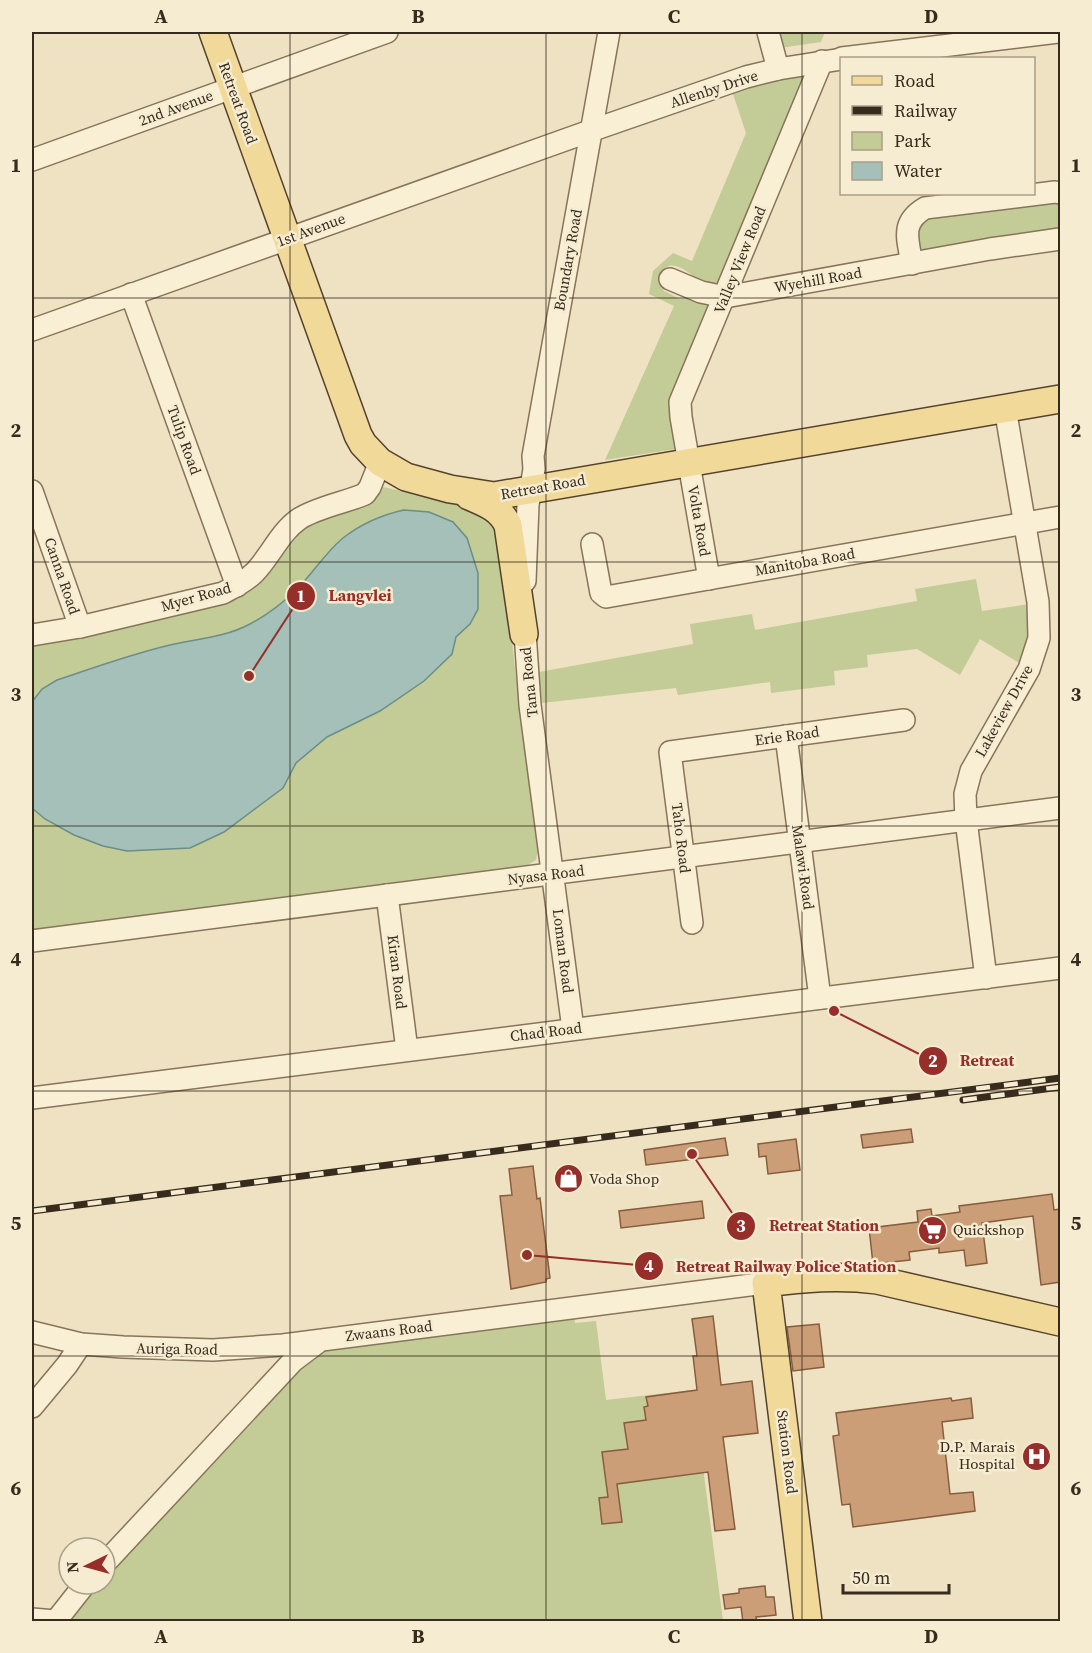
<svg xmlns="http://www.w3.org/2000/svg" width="1092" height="1653" font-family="'Source Serif 4',serif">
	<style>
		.green { fill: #c3cb96 }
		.water { fill: #a4c0b9; stroke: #6b8e87; stroke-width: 1.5 }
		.building { fill: #cc9e78; stroke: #865e3f; stroke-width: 1.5 }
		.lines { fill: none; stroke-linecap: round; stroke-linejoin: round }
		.minor-casing { stroke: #877459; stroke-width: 24 }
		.major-casing { stroke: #55422d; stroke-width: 30 }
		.minor { stroke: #f8efd5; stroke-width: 21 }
		.major { stroke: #f1d999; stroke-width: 27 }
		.rail-casing { stroke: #372b1d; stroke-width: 7 }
		.rail { stroke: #f5ecd1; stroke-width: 4.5; stroke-dasharray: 14; stroke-linecap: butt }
		.grid { fill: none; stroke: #372b1d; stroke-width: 1.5; stroke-opacity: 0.55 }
		.labels { text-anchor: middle; stroke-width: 5; stroke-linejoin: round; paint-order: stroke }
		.street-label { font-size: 15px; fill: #372b1d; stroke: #f5ecd1 }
		.poi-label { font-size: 15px; fill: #372b1d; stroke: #f5ecd1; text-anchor: start }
		.leader { fill: none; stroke: #962e2a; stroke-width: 2 }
		.callout-dot { fill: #962e2a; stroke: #f5ecd1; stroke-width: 2 }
		.mark-label { font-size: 18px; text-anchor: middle; font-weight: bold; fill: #fff }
		.callout-label { font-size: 16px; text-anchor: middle; font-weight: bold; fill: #962e2a; stroke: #f5ecd1; stroke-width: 5; stroke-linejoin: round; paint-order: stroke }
		.neatline { fill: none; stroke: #372b1d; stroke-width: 2 }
		.grid-label { font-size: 20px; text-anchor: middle; font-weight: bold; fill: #372b1d }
	</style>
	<rect width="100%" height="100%" fill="#eee2c2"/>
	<g class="green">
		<polygon points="774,32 825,32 821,42 780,48"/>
		<path d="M800,75L804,80L720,285L705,286C696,278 670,253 662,273C660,280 660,284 664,291L680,299L699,298L708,304L710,309L676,449L605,460L674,306L649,294L653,271L673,253L692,261L746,133L732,91L769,78Z"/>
		<polygon points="1060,194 1060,238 912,262 915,217"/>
		<polygon points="379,486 466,506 486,514 501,539 519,705 538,850 536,860 526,866 526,870 32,933 32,642 218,601 293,534"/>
		<polygon points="976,579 982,611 1029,604 1029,627 1021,664 980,639 960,675 917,649 867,655 868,667 834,671 835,685 771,693 770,682 678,695 676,688 542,703 539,672 693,644 690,624 752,614 755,630 917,601 915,589"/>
		<polygon points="574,1314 575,1323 596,1321 606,1400 693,1390 723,1621 69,1622 73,1609 96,1584 105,1584 105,1575 296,1368 318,1350"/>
	</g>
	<path class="water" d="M404,510L429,512L453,522L467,538L478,573V609L470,624L456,637L452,654L424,681L380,711L327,737L296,763L283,788L224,832L190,848L127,851L103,846L74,835L45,819L32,808V702L42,689L57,680C93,668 129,655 166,646C194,639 224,638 250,624C267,615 283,603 297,589C313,573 325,553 343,538C361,524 381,515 404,510Z"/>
	<g class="building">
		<polygon points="911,1129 913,1142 863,1148 861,1135"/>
		<polygon points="725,1138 728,1155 646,1165 644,1150"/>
		<polygon points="796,1139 800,1170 768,1174 766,1156 759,1157 758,1144"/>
		<polygon points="533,1166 537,1199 540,1198 550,1278 546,1279 546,1282 511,1289 500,1196 512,1195 509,1169"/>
		<polygon points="1052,1194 1054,1210 1060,1209 1060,1282 1041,1285 1033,1216 982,1223 987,1263 966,1266 964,1250 939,1253 939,1248 909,1252 910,1260 873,1264 869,1228 918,1222 917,1211 931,1209 932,1216 960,1212 959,1206"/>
		<polygon points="702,1201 704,1218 621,1228 619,1211"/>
		<polygon points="713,1316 721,1385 752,1381 758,1433 723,1437 735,1529 715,1531 708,1472 617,1484 622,1522 602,1524 599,1498 608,1497 602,1452 628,1449 624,1423 646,1420 644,1407 648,1406 646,1397 697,1390 693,1356 697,1356 692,1319"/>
		<polygon points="819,1324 824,1367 793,1371 787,1327"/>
		<polygon points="951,1398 952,1401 971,1398 973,1418 942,1422 950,1494 973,1492 975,1511 853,1527 850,1504 842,1505 833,1436 839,1435 836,1413"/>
		<polygon points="765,1586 766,1597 774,1597 776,1615 756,1617 757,1622 743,1622 741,1607 725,1609 723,1595 739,1593 739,1589"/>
	</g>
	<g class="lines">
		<defs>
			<g id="minor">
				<polyline points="768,32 778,69"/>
				<polyline points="842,58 1058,32"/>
				<polyline points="32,160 387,32"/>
				<path d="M912,264C908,239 900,223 925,208L1055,192L1060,193"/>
				<polyline points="670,279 701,292 725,297 990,249 1060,239"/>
				<polyline points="131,294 237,586"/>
				<polyline points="32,330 590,131 746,77 778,69 842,59"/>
				<polyline points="32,491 80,627"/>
				<polyline points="592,544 601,593 606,597 1060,517"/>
				<polyline points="709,579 681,417 680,402 822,61"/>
				<polyline points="525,581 528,505 534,469 533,456 609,32"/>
				<polyline points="524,618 530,705 573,1029"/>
				<path d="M32,635L80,627L223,593C234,587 245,582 254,573C270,557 280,532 299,519C318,507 344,503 365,494L370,487L380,462"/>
				<polyline points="786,736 820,998"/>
				<polyline points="387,895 407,1050"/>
				<polyline points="692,923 670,752 904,720"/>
				<polyline points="32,941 1060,808"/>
				<polyline points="986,978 966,820 965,794 971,771 1029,669 1039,638 1038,602 1005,408"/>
				<polyline points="32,1098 1060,968"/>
				<polyline points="32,1332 81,1344 123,1347 213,1350 283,1345 766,1283"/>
				<polyline points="32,1407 67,1365 81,1344"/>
				<polyline points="105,1563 293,1361 317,1343"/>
				<polyline points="32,1619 55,1621"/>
				<polyline points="55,1622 85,1584"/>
			</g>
			<g id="major">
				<polyline points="213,32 358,435 363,444 380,462 406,477 450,489 494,496 1060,399"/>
				<path d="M469,496C485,503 500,508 508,525L524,634"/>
				<path d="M808,1622L766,1283C804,1278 839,1275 877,1280L1060,1322"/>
			</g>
		</defs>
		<use href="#minor" class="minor-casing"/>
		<use href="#major" class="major-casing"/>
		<use href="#minor" class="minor"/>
		<use href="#major" class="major"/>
		<defs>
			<g id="rail">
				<polyline points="963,1100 1060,1087"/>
				<polyline points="32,1211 1060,1078"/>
			</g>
		</defs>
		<use href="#rail" class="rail-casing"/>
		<use href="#rail" class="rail"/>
	</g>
	<path class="grid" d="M290,32V1622M546,32V1622M802,32V1622M32,298H1060M32,562H1060M32,826H1060M32,1091H1060M32,1356H1060"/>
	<defs>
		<symbol id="shop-disc" viewBox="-11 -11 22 22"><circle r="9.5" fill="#962e2a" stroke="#f5ecd1"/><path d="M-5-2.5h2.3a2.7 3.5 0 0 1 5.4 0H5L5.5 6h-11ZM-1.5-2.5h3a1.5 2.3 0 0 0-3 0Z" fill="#fff"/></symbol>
		<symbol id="supermarket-disc" viewBox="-11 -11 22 22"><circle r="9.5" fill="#962e2a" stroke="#f5ecd1"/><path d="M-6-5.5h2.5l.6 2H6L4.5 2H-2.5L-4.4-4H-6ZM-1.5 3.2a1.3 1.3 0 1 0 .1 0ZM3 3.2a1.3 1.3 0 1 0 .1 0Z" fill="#fff"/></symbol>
		<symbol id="hospital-disc" viewBox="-11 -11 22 22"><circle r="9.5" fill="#962e2a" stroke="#f5ecd1"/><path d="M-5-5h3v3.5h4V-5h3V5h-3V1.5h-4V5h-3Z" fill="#fff"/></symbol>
	</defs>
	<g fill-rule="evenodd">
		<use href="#shop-disc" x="552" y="1162" width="33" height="33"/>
		<use href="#supermarket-disc" x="916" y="1214" width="33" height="33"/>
		<use href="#hospital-disc" x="1020" y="1440" width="33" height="33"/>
	</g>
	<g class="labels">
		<g class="street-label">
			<text transform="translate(714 89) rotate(-18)" y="5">Allenby Drive</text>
			<text transform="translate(238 103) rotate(70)" y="5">Retreat Road</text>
			<text transform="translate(176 108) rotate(-20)" y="5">2nd Avenue</text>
			<text transform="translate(311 230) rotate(-20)" y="5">1st Avenue</text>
			<text transform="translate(568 260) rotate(-80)" y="5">Boundary Road</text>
			<text transform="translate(740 260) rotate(-68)" y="5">Valley View Road</text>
			<text transform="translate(818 280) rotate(-10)" y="5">Wyehill Road</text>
			<text transform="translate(184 440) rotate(70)" y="5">Tulip Road</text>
			<text transform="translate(543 487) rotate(-10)" y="5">Retreat Road</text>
			<text transform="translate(699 521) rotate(80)" y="5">Volta Road</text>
			<text transform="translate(805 562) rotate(-10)" y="5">Manitoba Road</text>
			<text transform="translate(62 576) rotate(71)" y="5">Canna Road</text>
			<text transform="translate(196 597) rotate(-16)" y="5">Myer Road</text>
			<text transform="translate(529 682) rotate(-96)" y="5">Tana Road</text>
			<text transform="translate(1004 711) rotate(-61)" y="5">Lakeview Drive</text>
			<text transform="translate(787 736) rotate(-8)" y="5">Erie Road</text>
			<text transform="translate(681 838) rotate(83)" y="5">Taho Road</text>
			<text transform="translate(803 867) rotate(82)" y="5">Malawi Road</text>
			<text transform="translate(546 875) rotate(-7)" y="5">Nyasa Road</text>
			<text transform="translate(563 951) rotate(83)" y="5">Loman Road</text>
			<text transform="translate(397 972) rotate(83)" y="5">Kiran Road</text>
			<text transform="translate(546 1032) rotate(-7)" y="5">Chad Road</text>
			<text transform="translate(389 1331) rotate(-7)" y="5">Zwaans Road</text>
			<text transform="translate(177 1349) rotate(1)" y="5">Auriga Road</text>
			<text transform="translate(787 1452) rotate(83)" y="5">Station Road</text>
		</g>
		<g class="poi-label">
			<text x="589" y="1184">Voda Shop</text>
			<text x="953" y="1235">Quickshop</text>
			<text x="1015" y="1452" text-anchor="end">D.P. Marais<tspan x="1015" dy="17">Hospital</tspan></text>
		</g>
	</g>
	<path class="leader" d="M249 676L301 596M834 1011L933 1061M692 1154L741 1226M527 1255L649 1266"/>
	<g class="callout-dot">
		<circle cx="249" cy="676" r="6"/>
		<circle cx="834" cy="1011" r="6"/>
		<circle cx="692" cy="1154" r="6"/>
		<circle cx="527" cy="1255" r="6"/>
		<circle cx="301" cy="596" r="15"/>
		<circle cx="933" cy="1061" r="15"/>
		<circle cx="741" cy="1226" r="15"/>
		<circle cx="649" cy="1266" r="15"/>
	</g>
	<g class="mark-label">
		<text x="301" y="602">1</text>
		<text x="933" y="1067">2</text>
		<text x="741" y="1232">3</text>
		<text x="649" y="1272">4</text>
	</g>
	<g class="callout-label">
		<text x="360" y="601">Langvlei</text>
		<text x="987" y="1066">Retreat</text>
		<text x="824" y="1231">Retreat Station</text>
		<text x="786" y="1272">Retreat Railway Police Station</text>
	</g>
	<rect width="1092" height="1653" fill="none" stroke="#f5ecd1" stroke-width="66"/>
	<rect x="840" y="57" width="195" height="138" fill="#f5ecd1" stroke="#a99f89" stroke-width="1.5"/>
	<rect x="852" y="76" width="30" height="9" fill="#f1d999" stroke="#a99f89" stroke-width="1.5"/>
	<text x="894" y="87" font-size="18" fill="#372b1d">Road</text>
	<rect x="852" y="106" width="30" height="9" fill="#372b1d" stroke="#a99f89" stroke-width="1.5"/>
	<text x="894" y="117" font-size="18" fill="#372b1d">Railway</text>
	<rect x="852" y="132" width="30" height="18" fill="#c3cb96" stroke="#a99f89" stroke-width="1.5"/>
	<text x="894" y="147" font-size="18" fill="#372b1d">Park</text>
	<rect x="852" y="162" width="30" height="18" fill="#a4c0b9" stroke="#a99f89" stroke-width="1.5"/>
	<text x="894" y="177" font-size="18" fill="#372b1d">Water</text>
	<g transform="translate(87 1566) rotate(265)"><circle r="28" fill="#f5ecd1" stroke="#a99f89" stroke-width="1.5"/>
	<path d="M0-4.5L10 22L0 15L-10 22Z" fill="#962e2a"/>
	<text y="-9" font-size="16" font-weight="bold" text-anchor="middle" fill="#372b1d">N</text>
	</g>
	<path d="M843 1584v9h106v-9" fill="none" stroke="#372b1d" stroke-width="3"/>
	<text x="852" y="1584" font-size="18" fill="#372b1d" stroke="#f5ecd1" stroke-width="4.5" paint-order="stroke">50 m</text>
	<rect x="33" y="33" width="1026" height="1587" class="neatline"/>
	<g class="grid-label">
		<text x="161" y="23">A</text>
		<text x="418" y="23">B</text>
		<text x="674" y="23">C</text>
		<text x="931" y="23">D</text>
		<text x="16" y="172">1</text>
		<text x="1076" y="172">1</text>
		<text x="16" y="437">2</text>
		<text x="1076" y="437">2</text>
		<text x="16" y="701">3</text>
		<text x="1076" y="701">3</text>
		<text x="16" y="966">4</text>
		<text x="1076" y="966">4</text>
		<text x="16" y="1230">5</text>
		<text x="1076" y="1230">5</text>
		<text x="16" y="1495">6</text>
		<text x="1076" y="1495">6</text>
		<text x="161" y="1643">A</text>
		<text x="418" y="1643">B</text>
		<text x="674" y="1643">C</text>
		<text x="931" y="1643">D</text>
	</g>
</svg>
